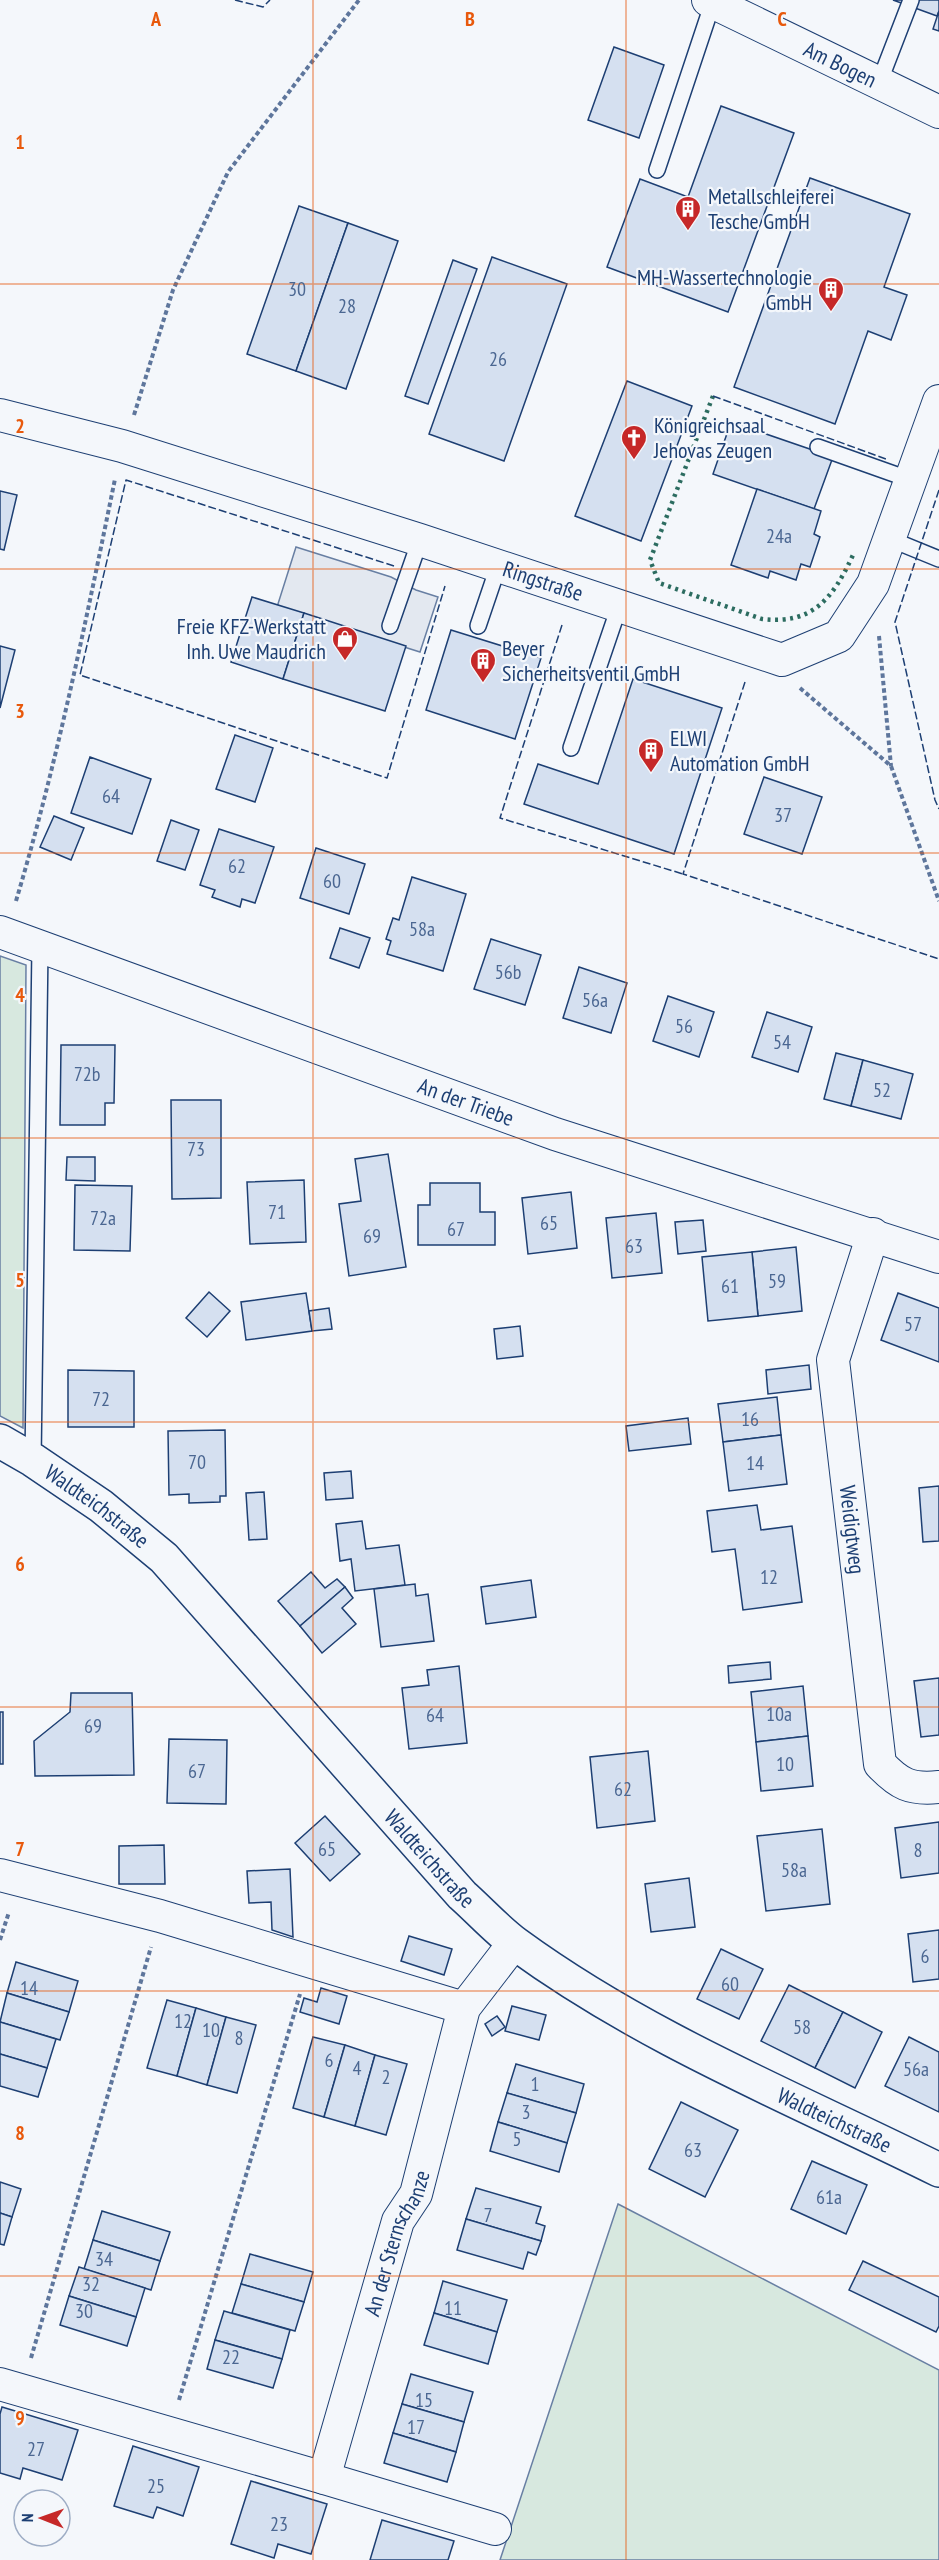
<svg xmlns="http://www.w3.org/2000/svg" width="939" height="2560" font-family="'PT Sans Narrow',sans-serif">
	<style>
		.green { fill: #d7e8df; stroke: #687fa3; stroke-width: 1.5 }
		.parking { fill: #e3e8f0; stroke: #687fa3; stroke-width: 1.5 }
		.building { fill: #d5e0f0; stroke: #1d3f73; stroke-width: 1.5 }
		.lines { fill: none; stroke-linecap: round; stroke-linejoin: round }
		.lane-casing { stroke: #1d3f73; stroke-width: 18 }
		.street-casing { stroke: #1d3f73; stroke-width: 34 }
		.secondary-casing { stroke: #1d3f73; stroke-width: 36 }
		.path { stroke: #5e769c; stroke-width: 4; stroke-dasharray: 4.5 3; stroke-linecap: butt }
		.lane { stroke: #f4f7fb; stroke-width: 15 }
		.street { stroke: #f4f7fb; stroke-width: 32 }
		.secondary { stroke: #f4f7fb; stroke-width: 33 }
		.hedge { stroke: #2c6c60; stroke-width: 4.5; stroke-dasharray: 3 4.5; stroke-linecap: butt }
		.fence { stroke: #1d3f73; stroke-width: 1.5; stroke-dasharray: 8 3; stroke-linecap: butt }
		.grid { fill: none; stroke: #e8590c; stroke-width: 1.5; stroke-opacity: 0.55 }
		.labels { text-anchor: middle; stroke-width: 4.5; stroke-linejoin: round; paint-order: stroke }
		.number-label { font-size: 20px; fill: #4b6792 }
		.street-label { font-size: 22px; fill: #1d3f73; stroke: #f4f7fb }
		.poi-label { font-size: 22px; fill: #1d3f73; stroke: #f4f7fb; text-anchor: start }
		.grid-label { font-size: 20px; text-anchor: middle; font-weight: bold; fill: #e8590c; stroke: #f4f7fb; stroke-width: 4.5; stroke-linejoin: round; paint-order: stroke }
	</style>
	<rect width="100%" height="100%" fill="#f4f7fb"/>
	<g class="green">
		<polygon points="0,956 26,965 23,1428 0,1416"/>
		<polygon points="618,2204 939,2370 939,2560 500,2560"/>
	</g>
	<polygon class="parking" points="296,547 391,577 416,590 438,597 420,652 277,607"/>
	<g class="building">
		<polygon points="893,0 939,0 939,11 937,16"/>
		<polygon points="939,11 939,31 933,29"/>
		<polygon points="614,47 664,65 639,138 588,120"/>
		<polygon points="721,106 794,133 728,312 607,267 640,179 688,197"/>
		<polygon points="810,178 910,214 884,287 907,295 891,340 868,331 835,424 734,387"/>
		<polygon points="299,206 348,223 296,371 247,354"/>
		<polygon points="348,223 398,241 346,389 296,371"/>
		<polygon points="492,257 567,284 504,461 429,434"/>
		<polygon points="453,260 477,269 428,404 405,396"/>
		<polygon points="627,381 692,406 641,541 575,516"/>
		<polygon points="731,422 833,457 814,509 713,474"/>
		<polygon points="757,489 821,511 814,534 820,537 810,567 801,564 796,580 770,571 768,578 731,565"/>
		<polygon points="0,491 17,495 4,550 0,549"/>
		<polygon points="252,597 304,613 283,679 231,662"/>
		<polygon points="304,613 406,646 385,711 283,679"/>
		<polygon points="451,630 541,658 515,739 426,710"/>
		<polygon points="0,646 15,650 0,708"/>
		<polygon points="633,679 722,708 674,854 524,804 538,764 598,784"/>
		<polygon points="235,735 273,748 255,802 216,789"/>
		<polygon points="90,757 151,779 132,834 71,813"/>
		<polygon points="764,777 822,797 802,854 744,834"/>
		<polygon points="54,816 84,828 71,860 40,847"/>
		<polygon points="171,820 199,830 185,870 157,861"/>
		<polygon points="219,829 274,847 255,903 242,899 240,907 212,897 215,890 200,885"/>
		<polygon points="316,848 365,864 349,914 300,898"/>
		<polygon points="412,877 466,894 443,971 387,954 391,941 386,939 393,918 399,920"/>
		<polygon points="340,928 370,938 359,968 330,958"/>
		<polygon points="491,939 541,955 525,1005 474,989"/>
		<polygon points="579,967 627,983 611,1033 563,1018"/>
		<polygon points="668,996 714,1012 699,1057 653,1041"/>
		<polygon points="767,1012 812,1027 798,1072 752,1057"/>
		<polygon points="61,1045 115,1045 114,1103 105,1103 105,1125 60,1125"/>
		<polygon points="836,1053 863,1060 851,1106 824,1099"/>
		<polygon points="863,1060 913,1074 901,1119 851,1106"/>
		<polygon points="171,1100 221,1100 221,1198 172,1199"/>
		<polygon points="388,1154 406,1267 349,1276 339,1204 361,1201 355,1159"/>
		<polygon points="67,1157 95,1157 95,1181 66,1180"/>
		<polygon points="304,1180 306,1242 250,1244 247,1182"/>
		<polygon points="430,1183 480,1183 480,1212 495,1212 495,1245 418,1245 418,1205 430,1205"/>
		<polygon points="75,1185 132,1186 130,1251 74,1250"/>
		<polygon points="571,1192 577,1248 528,1254 522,1198"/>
		<polygon points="656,1213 662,1273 612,1278 606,1218"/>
		<polygon points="703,1220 706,1251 678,1254 675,1222"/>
		<polygon points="796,1247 802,1311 758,1316 752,1252"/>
		<polygon points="752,1252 758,1316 708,1321 702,1257"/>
		<polygon points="209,1292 230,1311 207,1337 186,1318"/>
		<polygon points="306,1293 312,1331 246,1340 241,1302"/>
		<polygon points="898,1293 939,1308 939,1362 881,1340"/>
		<polygon points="329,1308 332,1329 312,1331 309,1311"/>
		<polygon points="520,1326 523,1356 497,1359 494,1329"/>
		<polygon points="809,1365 811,1389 768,1394 766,1370"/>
		<polygon points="68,1370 134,1371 134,1427 68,1427"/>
		<polygon points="777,1397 781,1435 723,1442 718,1404"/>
		<polygon points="688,1418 691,1444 629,1451 626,1426"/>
		<polygon points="225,1430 226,1496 220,1496 220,1502 189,1503 189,1494 169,1495 168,1431"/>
		<polygon points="781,1435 787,1484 729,1491 723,1442"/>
		<polygon points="351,1471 353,1498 326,1500 324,1473"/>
		<polygon points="939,1486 939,1541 923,1542 919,1488"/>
		<polygon points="264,1492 267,1539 249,1540 246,1493"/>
		<polygon points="757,1505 761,1530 792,1526 802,1602 743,1610 735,1549 712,1552 707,1511"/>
		<polygon points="362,1521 366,1549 399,1545 405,1585 355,1591 351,1559 340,1561 336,1524"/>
		<polygon points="311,1572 325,1588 337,1579 345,1587 300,1626 278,1601"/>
		<polygon points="531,1580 536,1617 486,1624 481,1587"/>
		<polygon points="415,1584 416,1596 428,1594 434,1641 381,1647 374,1589"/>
		<polygon points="345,1587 353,1598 342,1608 356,1624 322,1653 300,1626"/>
		<polygon points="770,1662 771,1679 729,1683 728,1666"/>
		<polygon points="459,1666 467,1743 409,1749 402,1688 429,1685 427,1670"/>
		<polygon points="939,1678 939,1735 921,1737 914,1681"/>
		<polygon points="803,1686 808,1736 756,1742 751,1692"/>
		<polygon points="71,1693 132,1693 134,1775 35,1776 34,1741 70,1712"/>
		<rect x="0" y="1712" width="3" height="52"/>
		<polygon points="808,1736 813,1786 761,1791 756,1742"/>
		<polygon points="169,1739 227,1740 226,1804 167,1803"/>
		<polygon points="648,1751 655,1821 597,1828 590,1757"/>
		<polygon points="325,1816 360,1854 330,1881 295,1843"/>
		<polygon points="939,1822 939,1873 901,1878 895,1828"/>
		<polygon points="822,1829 830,1904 766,1911 757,1836"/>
		<polygon points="164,1845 165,1884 119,1884 119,1846"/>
		<polygon points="290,1869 293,1937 272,1930 271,1902 249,1903 247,1871"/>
		<polygon points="689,1878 695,1927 651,1932 645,1884"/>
		<polygon points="939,1930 939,1979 913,1982 908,1934"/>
		<polygon points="409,1936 452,1949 444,1975 401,1961"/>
		<polygon points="721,1949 763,1969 739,2019 697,1999"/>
		<polygon points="16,1962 78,1981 69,2012 7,1993"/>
		<polygon points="789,1985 843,2012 815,2068 761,2041"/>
		<polygon points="321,1988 347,1996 339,2024 300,2012 304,1998 317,2002"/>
		<polygon points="7,1993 69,2012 60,2040 0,2022"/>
		<polygon points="167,2000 196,2008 177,2076 147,2068"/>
		<polygon points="512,2006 546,2015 539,2040 505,2031"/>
		<polygon points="196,2008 226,2017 207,2085 177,2076"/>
		<polygon points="843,2012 882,2032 855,2088 815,2068"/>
		<polygon points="497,2016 505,2027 492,2036 485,2024"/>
		<polygon points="226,2017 256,2025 237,2093 207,2085"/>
		<polygon points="0,2022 56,2039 47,2068 0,2054"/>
		<polygon points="313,2037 345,2045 324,2117 293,2108"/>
		<polygon points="909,2037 939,2052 939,2112 885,2086"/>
		<polygon points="345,2045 375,2055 355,2126 324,2117"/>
		<polygon points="0,2054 47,2068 38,2097 0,2086"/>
		<polygon points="375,2055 407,2064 386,2135 355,2126"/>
		<polygon points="516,2064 584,2084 576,2113 507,2093"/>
		<polygon points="507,2093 576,2113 567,2143 498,2122"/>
		<polygon points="681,2102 738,2130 705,2197 649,2169"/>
		<polygon points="498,2122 567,2143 559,2172 490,2151"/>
		<polygon points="812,2161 867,2185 846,2234 791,2209"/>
		<polygon points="0,2182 21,2189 12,2217 0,2213"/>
		<polygon points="476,2188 541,2207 536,2223 545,2226 541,2241 466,2219"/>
		<polygon points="102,2211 170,2232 160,2261 93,2240"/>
		<polygon points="0,2213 12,2217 4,2245 0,2244"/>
		<polygon points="466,2219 541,2241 536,2255 528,2252 523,2269 457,2250"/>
		<polygon points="93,2240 160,2261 151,2290 84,2269"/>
		<polygon points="250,2254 313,2272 304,2302 241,2284"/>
		<polygon points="863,2261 939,2297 939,2326 936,2332 849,2290"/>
		<polygon points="79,2267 145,2288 136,2317 69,2296"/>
		<polygon points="443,2281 507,2300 497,2332 434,2313"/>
		<polygon points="241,2284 304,2302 295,2331 232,2313"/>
		<polygon points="69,2296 136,2317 127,2346 60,2325"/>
		<polygon points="224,2311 290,2330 282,2359 215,2340"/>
		<polygon points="434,2313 497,2332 488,2364 424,2345"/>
		<polygon points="215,2340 282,2359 273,2388 207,2369"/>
		<polygon points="411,2374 473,2392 464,2422 402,2404"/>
		<polygon points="402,2404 464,2422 456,2452 393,2433"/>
		<polygon points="2,2407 78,2430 62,2480 23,2468 20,2479 0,2473 0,2414"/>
		<polygon points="393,2433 456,2452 447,2482 384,2463"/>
		<polygon points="133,2446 199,2467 183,2516 157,2507 153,2518 114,2506"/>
		<polygon points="251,2481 327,2504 311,2554 278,2544 274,2558 231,2544"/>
		<polygon points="382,2520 454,2541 448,2560 370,2560"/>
	</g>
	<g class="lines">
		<defs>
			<g id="lane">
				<polyline points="879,83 911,0"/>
				<polyline points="657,170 713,2"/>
				<polyline points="818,447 911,480"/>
				<polyline points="890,539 939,559"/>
				<polyline points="390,626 420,540"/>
				<polyline points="478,626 498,567"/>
				<polyline points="571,748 619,607"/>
				<polyline points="33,1460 40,947"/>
			</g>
			<g id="street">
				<path id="s1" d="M708,0L939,112"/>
				<path id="s2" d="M0,415L122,446L420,540L782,660L839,636L873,584L939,401"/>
				<path id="s3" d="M0,932L555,1134L939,1257"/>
				<path id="s4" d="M873,1234L833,1360L880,1764C899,1784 910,1790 939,1787"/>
				<polyline points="0,1875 160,1916 464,2008"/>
				<path id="s5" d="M0,2384L324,2478L398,2221L416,2194L464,2008L514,1943"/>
				<polyline points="324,2478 495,2529"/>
			</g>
			<g id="secondary">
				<path id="s6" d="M0,1441L33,1460L101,1506L164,1558L462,1895C480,1911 497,1930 516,1944C646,2039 796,2099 939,2170"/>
			</g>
		</defs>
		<use href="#lane" class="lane-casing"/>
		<use href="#street" class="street-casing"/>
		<use href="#secondary" class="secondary-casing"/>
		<g class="path">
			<polyline points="134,415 173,290 228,172 359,0"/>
			<polyline points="879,636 891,766"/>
			<polyline points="800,688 891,766 939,901"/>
			<path d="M16,901C57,763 86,621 115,479"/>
			<polyline points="0,1940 9,1912"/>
			<polyline points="31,2358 151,1947"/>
			<polyline points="179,2400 300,1994"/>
		</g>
		<use href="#lane" class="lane"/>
		<use href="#street" class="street"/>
		<use href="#secondary" class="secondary"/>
		<path class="hedge" d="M713,396L650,560L659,583L762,619C813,625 833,598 853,555"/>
		<g class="fence">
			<polyline points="235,0 263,7 270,0"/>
			<polyline points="713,396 886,459"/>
			<polyline points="939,490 895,622 935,800 939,809"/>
			<polyline points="394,566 126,480 80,675 387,778 445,586"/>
			<polyline points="562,625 500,818 683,874"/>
			<polyline points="745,682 683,874 939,959"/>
		</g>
	</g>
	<path class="grid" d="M313,0V2560M626,0V2560M0,284H939M0,569H939M0,853H939M0,1138H939M0,1422H939M0,1707H939M0,1991H939M0,2276H939"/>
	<defs>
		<symbol id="building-pin" viewBox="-11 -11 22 30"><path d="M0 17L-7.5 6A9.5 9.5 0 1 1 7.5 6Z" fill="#c62828" stroke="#f4f7fb"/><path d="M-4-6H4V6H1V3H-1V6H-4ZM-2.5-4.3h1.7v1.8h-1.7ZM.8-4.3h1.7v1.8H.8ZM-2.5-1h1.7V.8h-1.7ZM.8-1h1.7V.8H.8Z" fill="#fff"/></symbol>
		<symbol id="church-pin" viewBox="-11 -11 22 30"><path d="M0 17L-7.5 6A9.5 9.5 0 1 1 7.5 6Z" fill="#c62828" stroke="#f4f7fb"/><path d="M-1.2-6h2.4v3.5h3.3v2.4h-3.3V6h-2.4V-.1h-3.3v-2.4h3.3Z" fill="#fff"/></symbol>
		<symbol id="shop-pin" viewBox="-11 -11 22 30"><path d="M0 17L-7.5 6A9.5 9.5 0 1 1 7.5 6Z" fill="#c62828" stroke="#f4f7fb"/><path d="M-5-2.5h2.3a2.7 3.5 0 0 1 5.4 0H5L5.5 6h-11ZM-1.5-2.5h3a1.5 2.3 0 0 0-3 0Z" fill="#fff"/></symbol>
	</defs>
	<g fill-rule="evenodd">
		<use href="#building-pin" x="673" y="194" width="30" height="40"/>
		<use href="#building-pin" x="816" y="275" width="30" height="40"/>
		<use href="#church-pin" x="619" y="423" width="30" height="40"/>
		<use href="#shop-pin" x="330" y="624" width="30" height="40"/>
		<use href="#building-pin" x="468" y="646" width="30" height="40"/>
		<use href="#building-pin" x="636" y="736" width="30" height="40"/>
	</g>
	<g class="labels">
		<g class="number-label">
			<text x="297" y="296">30</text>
			<text x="347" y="313">28</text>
			<text x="498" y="366">26</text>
			<text x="779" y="543">24a</text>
			<text x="111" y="803">64</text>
			<text x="783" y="822">37</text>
			<text x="237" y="873">62</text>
			<text x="332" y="888">60</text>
			<text x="422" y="936">58a</text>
			<text x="508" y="979">56b</text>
			<text x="595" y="1007">56a</text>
			<text x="684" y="1033">56</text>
			<text x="782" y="1049">54</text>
			<text x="87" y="1081">72b</text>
			<text x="882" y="1097">52</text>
			<text x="196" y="1156">73</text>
			<text x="277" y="1219">71</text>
			<text x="103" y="1225">72a</text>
			<text x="549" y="1230">65</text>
			<text x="456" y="1236">67</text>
			<text x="372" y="1243">69</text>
			<text x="634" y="1253">63</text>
			<text x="777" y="1288">59</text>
			<text x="730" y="1293">61</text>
			<text x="913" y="1331">57</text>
			<text x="101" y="1406">72</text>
			<text x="750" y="1426">16</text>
			<text x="197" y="1469">70</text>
			<text x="755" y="1470">14</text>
			<text x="769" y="1584">12</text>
			<text x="779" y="1721">10a</text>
			<text x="435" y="1722">64</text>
			<text x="93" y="1733">69</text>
			<text x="785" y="1771">10</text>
			<text x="197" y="1778">67</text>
			<text x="623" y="1796">62</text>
			<text x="327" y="1856">65</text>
			<text x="918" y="1857">8</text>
			<text x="794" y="1877">58a</text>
			<text x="925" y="1963">6</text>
			<text x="730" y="1991">60</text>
			<text x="29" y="1995">14</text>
			<text x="183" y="2028">12</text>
			<text x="802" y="2034">58</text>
			<text x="211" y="2037">10</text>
			<text x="239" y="2045">8</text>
			<text x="329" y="2067">6</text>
			<text x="357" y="2075">4</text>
			<text x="916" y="2076">56a</text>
			<text x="386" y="2084">2</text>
			<text x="535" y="2091">1</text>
			<text x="526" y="2119">3</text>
			<text x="517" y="2146">5</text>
			<text x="693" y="2157">63</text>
			<text x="829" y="2204">61a</text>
			<text x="488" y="2222">7</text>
			<text x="104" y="2266">34</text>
			<text x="91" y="2291">32</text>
			<text x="453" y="2315">11</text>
			<text x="84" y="2318">30</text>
			<text x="231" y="2364">22</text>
			<text x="424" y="2407">15</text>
			<text x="416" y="2434">17</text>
			<text x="36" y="2456">27</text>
			<text x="156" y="2493">25</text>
			<text x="279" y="2531">23</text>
		</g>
		<g class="street-label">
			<text dy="8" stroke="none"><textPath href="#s1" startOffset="147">Am Bogen</textPath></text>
			<text dy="8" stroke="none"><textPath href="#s2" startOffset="568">Ringstraße</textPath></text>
			<text dy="8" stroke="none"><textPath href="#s3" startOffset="496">An der Triebe</textPath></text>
			<text dy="8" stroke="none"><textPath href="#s6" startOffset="117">Waldteichstraße</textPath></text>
			<text dy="8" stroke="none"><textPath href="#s4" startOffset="303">Weidigtweg</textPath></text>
			<text dy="8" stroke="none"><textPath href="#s6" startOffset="603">Waldteichstraße</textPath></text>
			<text dy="8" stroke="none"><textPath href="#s6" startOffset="1089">Waldteichstraße</textPath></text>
			<text dy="8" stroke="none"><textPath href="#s5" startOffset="584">An der Sternschanze</textPath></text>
		</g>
		<g class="poi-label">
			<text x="708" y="204">Metallschleiferei<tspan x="708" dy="25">Tesche GmbH</tspan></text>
			<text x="812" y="285" text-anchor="end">MH-Wassertechnologie<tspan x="812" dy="25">GmbH</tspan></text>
			<text x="654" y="433">Königreichsaal<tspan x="654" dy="25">Jehovas Zeugen</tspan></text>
			<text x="326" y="634" text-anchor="end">Freie KFZ-Werkstatt<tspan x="326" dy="25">Inh. Uwe Maudrich</tspan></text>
			<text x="502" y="656">Beyer<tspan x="502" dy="25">Sicherheitsventil GmbH</tspan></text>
			<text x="670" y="746">ELWI<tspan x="670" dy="25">Automation GmbH</tspan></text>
		</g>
	</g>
	<g class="grid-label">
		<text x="156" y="26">A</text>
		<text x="470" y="26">B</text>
		<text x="782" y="26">C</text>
		<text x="20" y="149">1</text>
		<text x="20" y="433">2</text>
		<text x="20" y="718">3</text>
		<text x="20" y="1002">4</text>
		<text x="20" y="1287">5</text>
		<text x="20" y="1571">6</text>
		<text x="20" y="1856">7</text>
		<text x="20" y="2140">8</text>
		<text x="20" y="2425">9</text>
	</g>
	<g transform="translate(42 2518) rotate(271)"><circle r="28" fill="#f4f7fb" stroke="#9eadc5" stroke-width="1.5"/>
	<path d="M0-4.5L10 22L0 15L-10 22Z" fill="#c62828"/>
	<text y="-9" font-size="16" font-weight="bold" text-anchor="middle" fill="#1d3f73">N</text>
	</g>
</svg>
